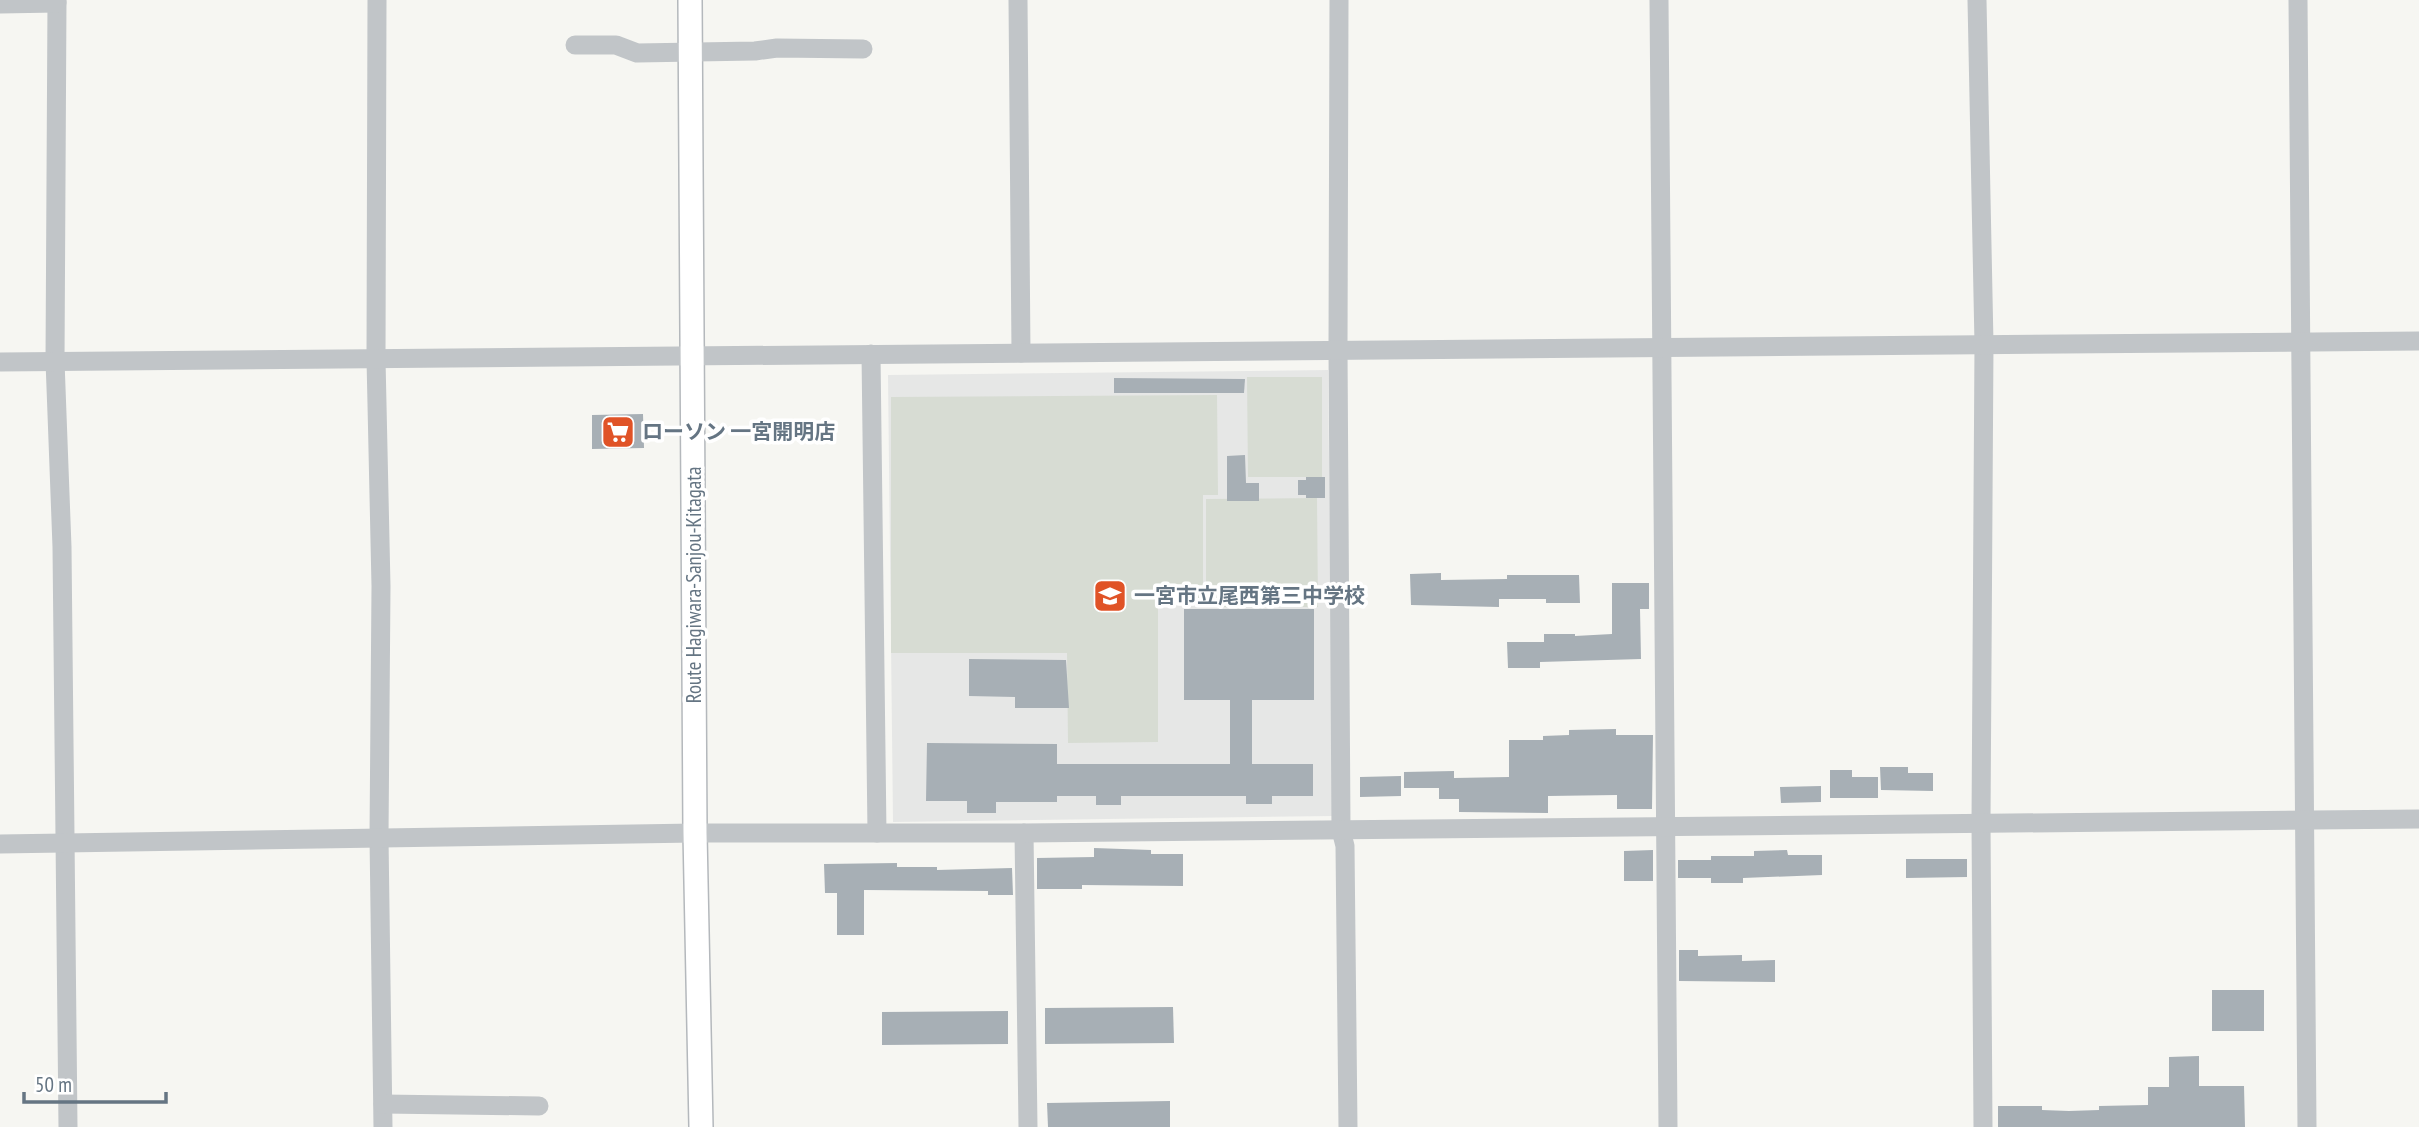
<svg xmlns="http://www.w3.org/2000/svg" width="2419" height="1127" font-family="'PT Sans Narrow','Noto Sans JP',sans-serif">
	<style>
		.built { fill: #e6e7e6 }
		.green { fill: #d7dcd3 }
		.building { fill: #a7afb5 }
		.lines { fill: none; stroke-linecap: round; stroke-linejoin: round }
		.major-casing { stroke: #b4b8bc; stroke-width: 26 }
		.minor { stroke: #c1c5c8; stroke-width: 19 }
		.major { stroke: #fff; stroke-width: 23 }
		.labels { text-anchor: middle; stroke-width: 7; stroke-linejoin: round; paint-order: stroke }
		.poi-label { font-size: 21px; font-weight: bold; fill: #657583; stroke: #fff; text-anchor: start }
		.street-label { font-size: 21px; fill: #657583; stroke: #fff }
	</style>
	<rect width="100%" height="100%" fill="#f6f6f2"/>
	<polygon class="built" points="1328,370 1333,816 893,822 888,375"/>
	<g class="green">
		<polygon points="1247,377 1322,377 1322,477 1248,477"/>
		<polygon points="1217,395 1218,495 1203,495 1203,601 1158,602 1158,742 1068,743 1067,653 891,653 891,397"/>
		<polygon points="1317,498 1318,607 1206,607 1206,499"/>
	</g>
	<g class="building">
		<polygon points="1114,378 1245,379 1244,393 1114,393"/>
		<polygon points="643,414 644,448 592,449 592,415"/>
		<polygon points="1245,455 1246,483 1259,483 1259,501 1227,501 1227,456"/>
		<polygon points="1306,477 1325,477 1325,498 1306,498 1306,495 1298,495 1298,480 1306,480"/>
		<polygon points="1441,573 1441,580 1507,579 1507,575 1579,575 1580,603 1546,603 1546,599 1499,599 1499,607 1411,605 1410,574"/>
		<polygon points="1612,583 1649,583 1649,609 1640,609 1641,659 1540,662 1540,668 1508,668 1507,642 1544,642 1544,634 1575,634 1575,636 1612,634"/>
		<polygon points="1184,609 1314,609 1314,700 1252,700 1252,764 1313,764 1313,796 1272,796 1272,804 1246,804 1246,796 1121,796 1121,805 1096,805 1096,796 1057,796 1057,802 996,802 996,813 967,813 967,801 926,801 927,743 1057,744 1057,764 1230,764 1230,700 1184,700"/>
		<polygon points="969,659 1066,660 1069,708 1015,708 1015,697 969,696"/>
		<polygon points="1616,729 1616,735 1653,735 1652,809 1617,809 1617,795 1548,796 1548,813 1459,812 1459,799 1439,799 1439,788 1404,788 1404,772 1454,771 1454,778 1509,777 1509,740 1543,740 1543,736 1569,735 1569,730"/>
		<polygon points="1880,767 1908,767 1908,773 1933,773 1933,791 1881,790"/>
		<polygon points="1830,770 1852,770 1852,777 1878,777 1878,798 1830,798"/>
		<polygon points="1401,776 1401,796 1360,797 1360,777"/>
		<polygon points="1821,786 1821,802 1781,803 1780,787"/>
		<polygon points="1094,848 1151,850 1151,854 1183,854 1183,886 1082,885 1082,889 1037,889 1037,858 1094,857"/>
		<polygon points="1653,850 1653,881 1624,881 1624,851"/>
		<polygon points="1787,850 1788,855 1822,855 1822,875 1743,878 1743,883 1711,883 1711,878 1678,878 1678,860 1711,860 1711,856 1754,856 1754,851"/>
		<polygon points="1906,859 1967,859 1967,877 1906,878"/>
		<polygon points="897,863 897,867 937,867 937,870 1012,868 1013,895 988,895 988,891 864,890 864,935 837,935 837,893 825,893 824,864"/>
		<polygon points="1679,950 1698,950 1698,956 1742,955 1742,961 1775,960 1775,982 1679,981"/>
		<rect x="2212" y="990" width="52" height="41"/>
		<polygon points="1173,1007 1174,1043 1045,1044 1045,1008"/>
		<polygon points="1008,1011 1008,1044 882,1045 882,1012"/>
		<polygon points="2199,1056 2199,1086 2244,1086 2245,1127 1998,1127 1998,1106 2042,1106 2042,1110 2069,1111 2099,1110 2099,1106 2148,1105 2148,1087 2169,1087 2169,1057"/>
		<polygon points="1170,1101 1170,1127 1048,1127 1047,1103"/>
	</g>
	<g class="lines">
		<defs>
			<polyline id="major" points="690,0 695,833 701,1127"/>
		</defs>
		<use href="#major" class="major-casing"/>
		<g class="minor">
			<polyline points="57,0 55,361 62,547 68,1127"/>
			<polyline points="377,0 376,359 381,586 379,837 383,1127"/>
			<polyline points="1018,0 1021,353"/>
			<polyline points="1339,0 1338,350 1341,830 1345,846 1348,1127"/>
			<polyline points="1659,0 1668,1127"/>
			<polyline points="1977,0 1984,344 1981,822 1983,1127"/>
			<polyline points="2298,0 2307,1127"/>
			<polyline points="0,4 57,3"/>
			<polyline points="575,45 616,45 637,53 755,51 777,48 863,49"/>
			<polyline points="871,354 877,833"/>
			<polyline points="0,362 2419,341"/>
			<polyline points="1024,833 1028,1127"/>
			<polyline points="0,844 695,833 1024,833 2419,819"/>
			<polyline points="383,1104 539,1106"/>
		</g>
		<use href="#major" class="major"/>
	</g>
	<defs>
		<symbol id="supermarket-square" viewBox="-11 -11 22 22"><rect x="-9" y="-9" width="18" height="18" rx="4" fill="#e05327" stroke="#fff"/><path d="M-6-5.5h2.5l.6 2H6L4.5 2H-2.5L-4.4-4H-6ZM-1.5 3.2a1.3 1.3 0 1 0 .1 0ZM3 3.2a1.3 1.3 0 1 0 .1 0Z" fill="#fff"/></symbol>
		<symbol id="school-square" viewBox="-11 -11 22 22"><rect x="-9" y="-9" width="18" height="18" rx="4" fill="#e05327" stroke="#fff"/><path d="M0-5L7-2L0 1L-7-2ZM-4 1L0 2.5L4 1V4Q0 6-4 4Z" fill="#fff"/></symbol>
	</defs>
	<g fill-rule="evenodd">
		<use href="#supermarket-square" x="599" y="413" width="38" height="38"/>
		<use href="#school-square" x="1091" y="577" width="38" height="38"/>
	</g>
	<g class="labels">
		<g class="poi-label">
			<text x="642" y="439">ローソン 一宮開明店</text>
			<text x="1134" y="603">一宮市立尾西第三中学校</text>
		</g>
		<g class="street-label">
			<text transform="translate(694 585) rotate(-90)" y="7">Route Hagiwara-Sanjou-Kitagata</text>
		</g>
	</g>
	<path d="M24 1092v10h142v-10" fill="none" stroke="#657583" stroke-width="3.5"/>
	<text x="35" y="1092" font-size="21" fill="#657583" stroke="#ffffff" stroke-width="5" paint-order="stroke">50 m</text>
</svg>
